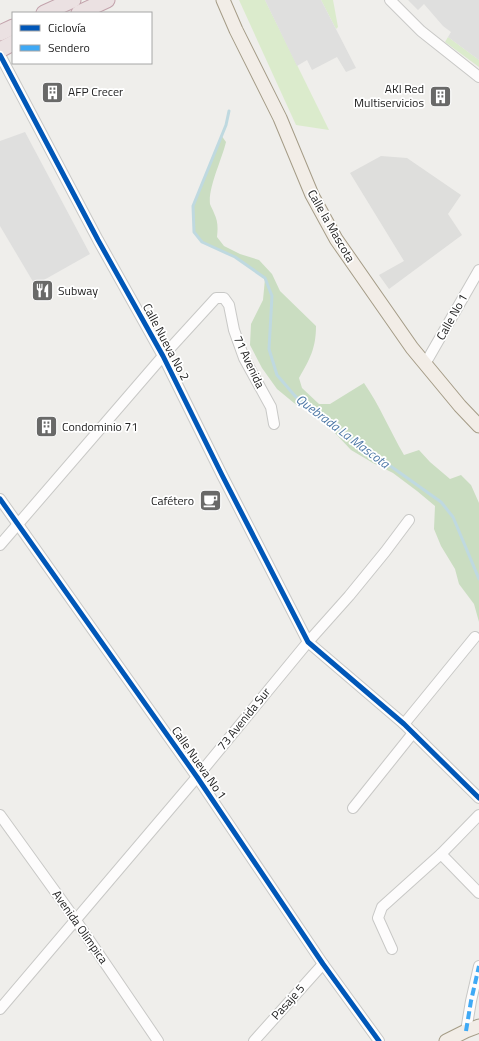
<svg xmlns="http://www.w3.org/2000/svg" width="479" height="1041" font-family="'Titillium Web',sans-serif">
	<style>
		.residential { fill: #dededc }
		.grass { fill: #dbebcc }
		.forest { fill: #caddc1 }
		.parking { fill: #dfdfde }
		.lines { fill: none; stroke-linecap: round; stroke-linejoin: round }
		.stream { stroke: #bfd9e0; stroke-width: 3 }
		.minor-casing { stroke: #c8c8c6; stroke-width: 12 }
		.major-casing { stroke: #a59c87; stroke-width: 15 }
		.highway-casing { stroke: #c3a3ac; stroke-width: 17 }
		.minor { stroke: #fdfcfc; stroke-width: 10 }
		.major { stroke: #f2ede7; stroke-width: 13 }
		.highway { stroke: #ebe1e2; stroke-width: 15 }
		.quiet { stroke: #3fa9f5; stroke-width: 4; stroke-dasharray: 8 4; stroke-linecap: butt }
		.cycleway-casing { stroke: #fff; stroke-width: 8 }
		.cycleway { stroke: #0057b8; stroke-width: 5 }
		.labels { text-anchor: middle; stroke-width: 3.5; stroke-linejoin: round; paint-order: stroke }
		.poi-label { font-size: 12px; fill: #212121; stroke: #fff; text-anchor: start }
		.street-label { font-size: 12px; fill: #212121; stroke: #fff }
		.water-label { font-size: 13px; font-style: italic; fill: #4e78a6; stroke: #fff }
	</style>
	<rect width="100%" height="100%" fill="#efeeeb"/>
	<polygon class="residential" points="381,156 407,158 461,195 448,214 462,235 389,289 379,275 404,261 350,173"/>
	<g class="grass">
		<polygon points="239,0 265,0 329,130 296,125"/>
		<polygon points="321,0 333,0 338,27 336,29"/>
		<polygon points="448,37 479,60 479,67 445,42"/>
	</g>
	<path class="forest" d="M221,135L226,142C222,159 208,188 210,204C211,207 213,210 214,213C218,221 218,228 217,237L224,246L240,254L259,260L272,274L280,291L316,326C316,348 310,359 299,378L302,388L319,404H330L364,383C380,406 390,431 404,455L419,450L430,462L450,479L461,475L471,485L479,503V622L474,604L459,584L455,569L441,546L434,529L435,506L417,491L393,473L373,463L351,450L335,433L313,414L294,403L277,389L262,368L250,345L251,324L263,300L265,279L235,257L202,242L194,232L193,206Z"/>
	<g class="parking">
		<polygon points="265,0 321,0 356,68 346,72 337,57 312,70 307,60 297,66"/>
		<polygon points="408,0 479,0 479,60 448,37 451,32 443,26 424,4 418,10"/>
		<polygon points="25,132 90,254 35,285 0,226 0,141"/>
	</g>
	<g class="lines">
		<polyline class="stream" points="229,111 226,125 193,206 194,232 202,242 235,257 265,278 272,296 269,349 277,375 295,396 313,411 441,502 453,517 479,579"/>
		<defs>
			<g id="minor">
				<polyline points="390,0 421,31 479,77"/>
				<polyline points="0,55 98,240 163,356 222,475 308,642 404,724 479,798"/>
				<polyline points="425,364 479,270"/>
				<polyline points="0,499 197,777 323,964 379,1041"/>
				<polyline points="0,545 163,356 216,298 224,298 229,305 234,330 244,358 271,407 274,424"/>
				<polyline points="404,724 475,637"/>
				<polyline points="353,808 413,733"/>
				<polyline points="0,815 75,919 158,1041"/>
				<polyline points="441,854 479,893"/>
				<polyline points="392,949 378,918 382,907 441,854 479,815"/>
				<polyline points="0,1009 197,777 308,642 349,596 385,552 409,520"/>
				<polyline points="466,1031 471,1001 479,966"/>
				<polyline points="254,1041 323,964"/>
			</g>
			<g id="major">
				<polyline points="223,0 236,30 280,118 312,195 336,239 412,348 460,406 479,426"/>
				<polyline points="446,1041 466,1031 479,1026"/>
			</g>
			<g id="highway">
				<polyline points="44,13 73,0"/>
				<polyline points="79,13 107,0"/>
				<polyline points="0,33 13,27"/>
				<polyline points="0,50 13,43"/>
			</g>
		</defs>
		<use href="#minor" class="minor-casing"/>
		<use href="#major" class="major-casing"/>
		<use href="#highway" class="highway-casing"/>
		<use href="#minor" class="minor"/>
		<use href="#major" class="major"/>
		<use href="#highway" class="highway"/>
		<polyline class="quiet" points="466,1031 471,1001 479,966"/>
		<defs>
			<g id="cycleway">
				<polyline points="0,55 98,240 163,356 222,475 308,642 404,724 479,798"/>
				<polyline points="0,499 197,777 323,964 379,1041"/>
			</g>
		</defs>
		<use href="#cycleway" class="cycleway-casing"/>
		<use href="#cycleway" class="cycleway"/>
	</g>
	<defs>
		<symbol id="building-square" viewBox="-11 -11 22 22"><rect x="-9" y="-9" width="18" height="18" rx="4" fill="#696968" stroke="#fff"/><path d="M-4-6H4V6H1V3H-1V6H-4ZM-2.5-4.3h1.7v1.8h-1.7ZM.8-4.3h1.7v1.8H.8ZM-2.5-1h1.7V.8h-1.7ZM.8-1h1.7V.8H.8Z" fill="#fff"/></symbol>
		<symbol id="restaurant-square" viewBox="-11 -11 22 22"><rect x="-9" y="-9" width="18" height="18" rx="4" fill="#696968" stroke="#fff"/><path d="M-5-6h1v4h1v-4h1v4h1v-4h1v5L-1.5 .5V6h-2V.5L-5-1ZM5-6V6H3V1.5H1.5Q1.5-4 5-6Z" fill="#fff"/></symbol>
		<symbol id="cafe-square" viewBox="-11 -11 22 22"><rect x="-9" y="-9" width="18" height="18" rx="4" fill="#696968" stroke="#fff"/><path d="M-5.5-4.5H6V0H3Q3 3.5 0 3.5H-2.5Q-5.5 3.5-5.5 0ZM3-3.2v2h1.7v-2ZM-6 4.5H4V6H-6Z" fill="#fff"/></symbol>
	</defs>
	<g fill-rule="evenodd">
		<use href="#building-square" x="40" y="80" width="25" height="25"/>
		<use href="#building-square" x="428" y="84" width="25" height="25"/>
		<use href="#restaurant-square" x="30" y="278" width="25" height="25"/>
		<use href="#building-square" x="34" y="414" width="25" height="25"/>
		<use href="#cafe-square" x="198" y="488" width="25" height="25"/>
	</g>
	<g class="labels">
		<g class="poi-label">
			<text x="424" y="93" text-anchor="end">AKI Red<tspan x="424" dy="14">Multiservicios</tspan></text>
			<text x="68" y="96">AFP Crecer</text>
			<text x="58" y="295">Subway</text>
			<text x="62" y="431">Condominio 71</text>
			<text x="194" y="505" text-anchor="end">Cafétero</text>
		</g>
		<g class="street-label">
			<text transform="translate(331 226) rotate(60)" y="4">Calle la Mascota</text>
			<text transform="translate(452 317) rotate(-61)" y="4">Calle No 1</text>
			<text transform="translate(166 342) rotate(62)" y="4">Calle Nueva No 2</text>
			<text transform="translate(249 362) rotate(65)" y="4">71 Avenida</text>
			<text transform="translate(244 719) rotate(-51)" y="4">73 Avenida Sur</text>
			<text transform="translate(199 763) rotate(55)" y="4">Calle Nueva No 1</text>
			<text transform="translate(80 927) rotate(55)" y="4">Avenida Olímpica</text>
			<text transform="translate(288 1002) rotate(-48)" y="4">Pasaje 5</text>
		</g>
		<g class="water-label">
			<text transform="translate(343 431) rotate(37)" y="5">Quebrada La Mascota</text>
		</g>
	</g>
	<rect x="12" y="12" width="140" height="52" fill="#ffffff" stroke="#a6a6a6"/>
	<rect x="20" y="25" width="20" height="6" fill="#0057b8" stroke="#a6a6a6"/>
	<text x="48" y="32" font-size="12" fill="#212121">Ciclovía</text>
	<rect x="20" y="45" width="20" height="6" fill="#3fa9f5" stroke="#a6a6a6"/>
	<text x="48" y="52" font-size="12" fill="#212121">Sendero</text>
</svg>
